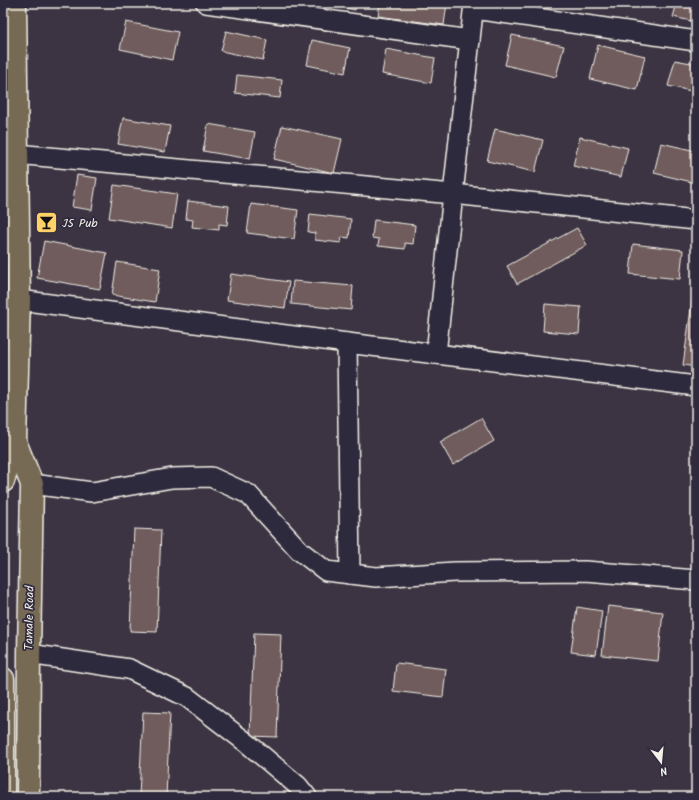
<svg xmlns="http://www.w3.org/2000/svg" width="699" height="800" font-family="Kalam,sans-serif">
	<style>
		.building { fill: #6f5c5c; stroke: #f4f1e8 }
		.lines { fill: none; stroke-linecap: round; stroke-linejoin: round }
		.minor-casing { stroke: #f4f1e8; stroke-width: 22 }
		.trunk-casing { stroke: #f4f1e8; stroke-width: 25 }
		.minor { stroke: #2f2a3d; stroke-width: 19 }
		.trunk { stroke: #766a54; stroke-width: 22 }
		.labels { text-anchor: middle; stroke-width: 3.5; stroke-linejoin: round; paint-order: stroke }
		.poi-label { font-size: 12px; fill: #f4f1e8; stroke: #2f2a3d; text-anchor: start }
		.street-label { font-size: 12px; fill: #f4f1e8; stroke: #2f2a3d }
	</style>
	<rect width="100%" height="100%" fill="#3c3443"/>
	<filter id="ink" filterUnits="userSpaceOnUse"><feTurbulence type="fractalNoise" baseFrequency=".025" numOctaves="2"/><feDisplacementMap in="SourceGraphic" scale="8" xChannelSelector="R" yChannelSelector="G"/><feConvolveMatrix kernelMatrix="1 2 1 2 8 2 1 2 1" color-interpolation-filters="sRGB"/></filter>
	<g filter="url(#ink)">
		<g class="building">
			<polygon points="323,3 357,3 355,10"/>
			<polygon points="380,3 447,3 444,25 378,16"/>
			<polygon points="677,3 696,3 696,22 673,17"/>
			<polygon points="126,22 178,32 172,60 120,49"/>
			<polygon points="226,31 267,40 263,60 221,51"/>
			<polygon points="512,35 564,46 556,77 505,65"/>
			<polygon points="312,40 350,48 345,73 307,65"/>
			<polygon points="598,45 645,56 637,90 590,79"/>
			<polygon points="386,49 435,58 431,83 382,74"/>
			<polygon points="675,60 696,64 696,92 668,86"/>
			<polygon points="237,75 282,80 280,98 235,93"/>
			<polygon points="123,118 170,126 165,152 118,144"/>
			<polygon points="208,124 255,132 250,159 203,151"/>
			<polygon points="282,126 342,139 334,173 274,159"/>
			<polygon points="495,129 543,140 535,172 487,161"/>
			<polygon points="580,137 628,148 621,177 573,166"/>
			<polygon points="661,143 696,151 696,183 654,173"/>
			<polygon points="77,175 97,178 92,210 72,207"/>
			<polygon points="114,185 177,194 172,228 109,218"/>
			<polygon points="188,201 229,206 227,225 219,224 219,230 192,227 193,220 186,219"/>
			<polygon points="251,204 298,210 294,239 247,233"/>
			<polygon points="310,214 351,219 349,238 342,237 341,243 315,240 315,233 308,232"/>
			<polygon points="374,220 415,225 413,244 405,243 405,249 378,246 379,239 372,238"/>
			<polygon points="577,228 587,245 517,284 507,266"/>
			<polygon points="44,241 107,253 100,289 37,278"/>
			<polygon points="633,244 683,250 680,279 630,274"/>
			<polygon points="117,262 160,269 155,302 112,295"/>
			<polygon points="231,274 289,282 285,308 227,300"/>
			<polygon points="293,281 353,286 351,310 291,304"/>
			<polygon points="693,295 696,296 696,367 683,365"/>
			<polygon points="545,304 581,307 579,334 543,331"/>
			<polygon points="481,418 494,441 453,465 440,442"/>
			<polygon points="134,529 161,530 157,632 130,631"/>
			<polygon points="608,606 663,612 658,661 602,655"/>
			<polygon points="577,607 602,611 596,655 571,652"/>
			<polygon points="254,633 281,634 277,737 250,736"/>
			<polygon points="396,663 446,669 443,697 393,691"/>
			<polygon points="143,712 170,713 166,797 139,797"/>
		</g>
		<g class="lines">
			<defs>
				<g id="minor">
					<polyline points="206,3 470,40"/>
					<polyline points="474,9 696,41"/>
					<polyline points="3,154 16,154 453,194 696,220"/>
					<polyline points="19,300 347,343 696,386"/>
					<polyline points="347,343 350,574"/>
					<polyline points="436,354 453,194 474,3"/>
					<polyline points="32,484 92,492 172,478 211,477 248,494 300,551 326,571 376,577 455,572 585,571 696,580"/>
					<polyline points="29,654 129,669 187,697 247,743 298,786 307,797"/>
				</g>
				<g id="trunk">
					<polyline points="15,442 32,484 29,654 28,797"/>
					<polyline points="3,481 15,442 19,300 15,3"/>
					<polyline points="3,679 3,797"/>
				</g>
			</defs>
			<use href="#minor" class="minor-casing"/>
			<use href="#trunk" class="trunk-casing"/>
			<use href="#minor" class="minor"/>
			<use href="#trunk" class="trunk"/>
		</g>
	</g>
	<defs>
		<symbol id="bar-square" viewBox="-11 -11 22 22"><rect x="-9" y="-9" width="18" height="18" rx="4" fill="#ffd166" stroke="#2f2a3d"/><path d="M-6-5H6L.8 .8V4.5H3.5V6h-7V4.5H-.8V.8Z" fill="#111"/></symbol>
	</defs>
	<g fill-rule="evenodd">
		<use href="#bar-square" x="34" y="210" width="25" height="25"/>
	</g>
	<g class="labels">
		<g class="poi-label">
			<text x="62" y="227">J5 Pub</text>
		</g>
		<g class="street-label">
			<text transform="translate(29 618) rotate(-89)" y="4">Tamale Road</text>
		</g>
	</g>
	<rect width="699" height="800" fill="none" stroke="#2f2a3d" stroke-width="16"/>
	<rect x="8" y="8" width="683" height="784" fill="none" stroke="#f4f1e8" stroke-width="1.5" filter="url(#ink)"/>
	<g transform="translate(661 762) rotate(164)" stroke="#2f2a3d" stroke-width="3" paint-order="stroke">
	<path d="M0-3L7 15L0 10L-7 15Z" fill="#f4f1e8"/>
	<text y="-6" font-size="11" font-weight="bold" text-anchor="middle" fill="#f4f1e8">N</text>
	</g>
</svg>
